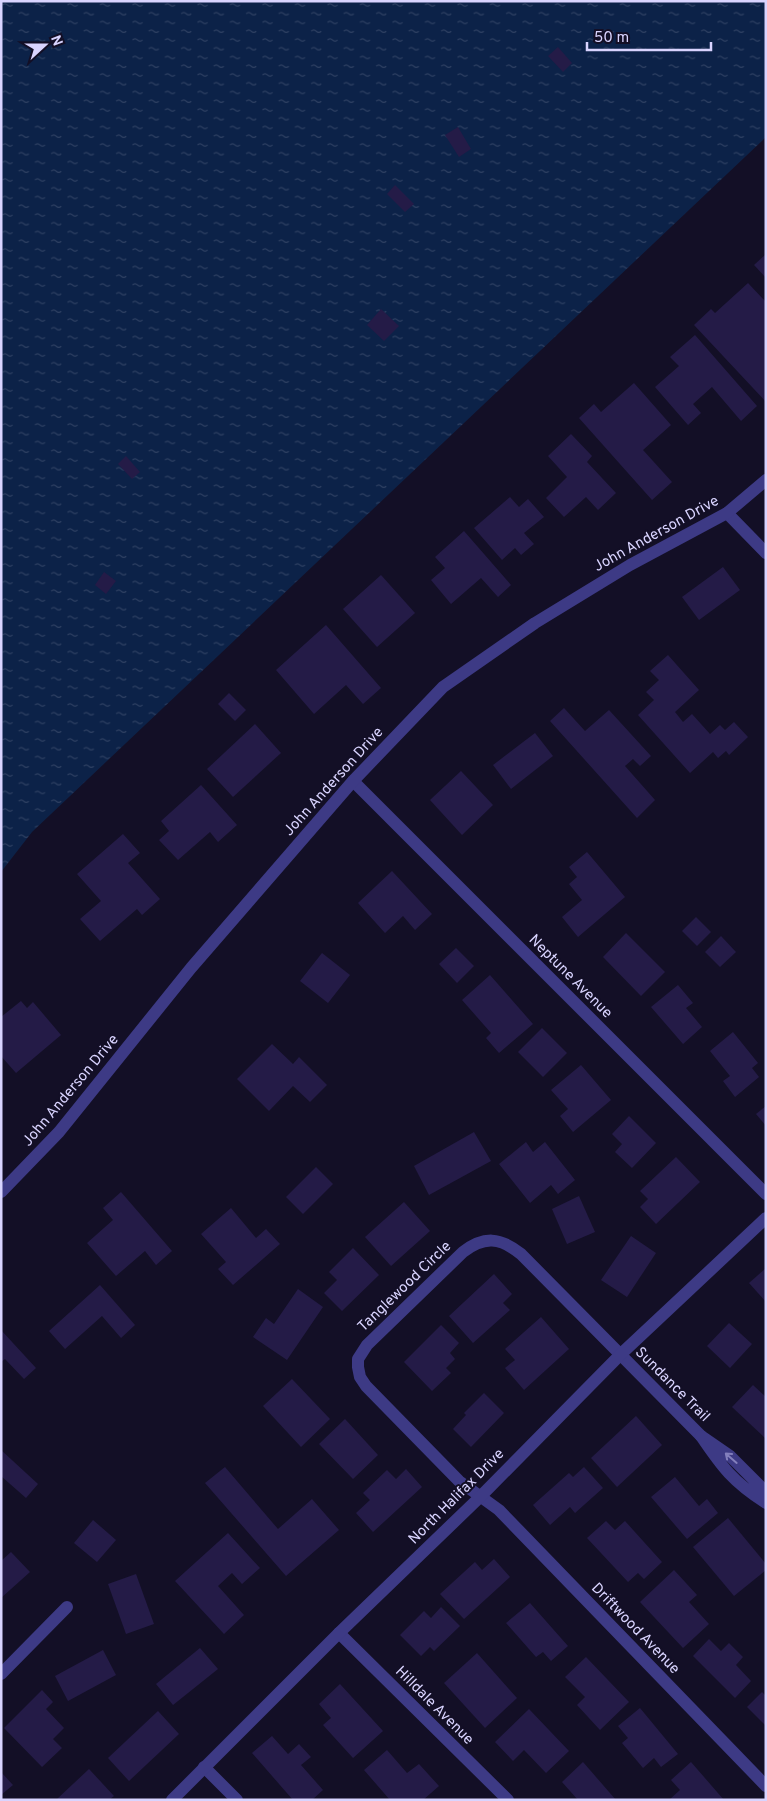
<svg xmlns="http://www.w3.org/2000/svg" width="767" height="1801" font-family="Overpass,sans-serif">
	<style>
		.water { fill: url(#water-ripples) }
		.building { fill: #241b47 }
		.lines { fill: none; stroke-linecap: round; stroke-linejoin: round }
		.minor { stroke: #3d3a85; stroke-width: 12 }
		.oneway { stroke: #837fbc }
		.labels { text-anchor: middle; stroke-width: 4; stroke-linejoin: round; paint-order: stroke }
		.street-label { font-size: 15px; fill: #d9d4ff; stroke: #130f26 }
	</style>
	<defs>
		<pattern id="water-ripples" width="26" height="14" patternUnits="userSpaceOnUse" patternTransform="scale(1.25)"><rect width="26" height="14" fill="#0c2248"/><path d="M2 4q2-2 4 0t4 0M15 11q2-2 4 0t4 0" fill="none" stroke="#2f4163"/></pattern>
	</defs>
	<rect width="100%" height="100%" fill="#130f26"/>
	<polygon class="water" points="1,1 766,1 766,137 32,832 1,872"/>
	<g class="building">
		<polygon points="558,47 572,63 563,72 548,56"/>
		<polygon points="458,127 471,149 459,157 445,135"/>
		<polygon points="395,185 414,204 405,212 387,194"/>
		<polygon points="766,254 766,278 754,265"/>
		<polygon points="748,283 766,302 766,402 694,325 711,309 715,313"/>
		<polygon points="381,309 399,326 384,341 367,325"/>
		<polygon points="695,335 757,406 741,421 712,387 693,404 701,413 688,425 655,387 679,366 670,357"/>
		<polygon points="634,383 671,425 643,450 672,482 652,500 579,418 594,404 601,412"/>
		<polygon points="571,434 592,456 587,462 616,493 598,510 586,497 564,517 546,498 567,477 548,456"/>
		<polygon points="126,456 140,472 132,479 118,464"/>
		<polygon points="510,497 519,507 528,499 544,517 524,533 534,544 521,555 515,548 502,560 474,528"/>
		<polygon points="464,531 511,585 498,597 481,578 451,604 431,580 445,568 435,557"/>
		<polygon points="723,567 740,590 699,620 682,597"/>
		<polygon points="104,572 116,581 106,594 95,585"/>
		<polygon points="381,575 415,613 377,647 343,609"/>
		<polygon points="326,625 381,688 363,704 346,685 314,714 276,670"/>
		<polygon points="668,655 699,690 675,712 683,722 692,714 710,734 720,725 725,730 734,722 748,737 729,755 726,751 718,758 713,752 690,773 638,715 654,700 646,692 659,680 650,671"/>
		<polygon points="229,693 246,710 235,721 218,704"/>
		<polygon points="564,708 585,731 609,710 651,756 640,766 633,759 625,766 655,800 637,818 550,721"/>
		<polygon points="255,724 281,753 233,797 207,769"/>
		<polygon points="535,733 553,756 511,789 493,765"/>
		<polygon points="461,771 493,805 462,835 430,800"/>
		<polygon points="201,785 237,825 218,842 210,832 178,860 159,840 169,831 161,821"/>
		<polygon points="123,834 140,853 128,863 160,899 142,915 137,909 100,941 80,919 101,901 77,874"/>
		<polygon points="587,852 625,897 578,937 562,917 582,900 569,884 577,877 569,867"/>
		<polygon points="392,871 432,914 415,930 403,916 385,933 358,903"/>
		<polygon points="696,917 711,932 697,946 682,931"/>
		<polygon points="626,933 665,972 641,996 603,957"/>
		<polygon points="721,936 736,952 720,967 705,952"/>
		<polygon points="456,948 474,966 457,983 439,964"/>
		<polygon points="322,953 350,975 328,1003 300,981"/>
		<polygon points="490,975 533,1024 499,1053 486,1038 491,1033 462,1000"/>
		<polygon points="678,985 693,1003 686,1008 702,1027 683,1044 651,1007"/>
		<polygon points="21,1001 27,1008 33,1002 61,1035 16,1073 1,1056 1,1017"/>
		<polygon points="542,1028 567,1053 543,1077 518,1052"/>
		<polygon points="733,1032 758,1063 752,1068 759,1077 735,1097 723,1081 730,1076 710,1051"/>
		<polygon points="272,1044 293,1064 299,1057 327,1085 310,1102 293,1086 269,1111 237,1079"/>
		<polygon points="581,1065 611,1100 573,1132 560,1116 568,1109 551,1090"/>
		<polygon points="766,1106 766,1126 756,1114"/>
		<polygon points="629,1116 656,1143 632,1168 615,1152 622,1144 612,1134"/>
		<polygon points="474,1132 491,1161 429,1195 414,1166"/>
		<polygon points="526,1142 533,1152 545,1142 575,1180 558,1194 551,1185 530,1203 499,1164"/>
		<polygon points="676,1157 700,1182 656,1224 640,1207 648,1199 640,1191"/>
		<polygon points="316,1167 333,1184 303,1214 286,1197"/>
		<polygon points="121,1192 172,1251 156,1265 145,1251 116,1276 87,1243 113,1220 103,1208"/>
		<polygon points="579,1196 595,1232 567,1244 552,1209"/>
		<polygon points="404,1202 430,1231 391,1266 365,1237"/>
		<polygon points="231,1208 256,1238 266,1229 280,1244 233,1285 218,1269 226,1262 201,1234"/>
		<polygon points="631,1236 656,1253 627,1297 601,1280"/>
		<polygon points="353,1248 379,1275 342,1311 324,1293 337,1280 329,1272"/>
		<polygon points="766,1268 766,1302 749,1283"/>
		<polygon points="494,1274 512,1294 503,1303 510,1310 473,1343 449,1316"/>
		<polygon points="100,1285 135,1325 121,1338 102,1316 65,1349 49,1331"/>
		<polygon points="298,1289 323,1307 287,1360 253,1337 266,1318 274,1324"/>
		<polygon points="541,1317 569,1349 524,1390 505,1368 515,1360 505,1349"/>
		<polygon points="729,1323 752,1344 730,1368 707,1346"/>
		<polygon points="441,1325 459,1343 450,1353 455,1359 446,1368 451,1373 432,1391 404,1362"/>
		<polygon points="1,1330 36,1368 24,1379 5,1359 1,1362"/>
		<polygon points="292,1379 330,1419 301,1447 263,1406"/>
		<polygon points="753,1385 766,1397 766,1439 732,1407"/>
		<polygon points="484,1393 504,1413 471,1447 453,1429 466,1415 464,1413"/>
		<polygon points="636,1416 662,1445 617,1487 591,1458"/>
		<polygon points="345,1419 378,1455 353,1479 319,1444"/>
		<polygon points="1,1450 38,1484 26,1498 1,1476"/>
		<polygon points="225,1467 278,1529 312,1499 339,1530 286,1576 205,1483"/>
		<polygon points="584,1467 603,1488 575,1513 570,1507 550,1525 533,1505 569,1473 573,1477"/>
		<polygon points="406,1469 422,1487 373,1532 356,1513 370,1500 363,1493 387,1470 396,1479"/>
		<polygon points="675,1477 699,1506 707,1499 718,1513 687,1539 651,1497"/>
		<polygon points="728,1518 766,1564 766,1570 734,1596 693,1547"/>
		<polygon points="93,1520 116,1540 97,1562 74,1543"/>
		<polygon points="606,1521 615,1530 625,1521 662,1562 644,1579 638,1573 628,1582 587,1538"/>
		<polygon points="228,1533 260,1568 242,1584 232,1573 218,1586 244,1615 224,1634 175,1581"/>
		<polygon points="11,1552 30,1572 1,1598 1,1561"/>
		<polygon points="494,1559 510,1577 464,1619 440,1594 475,1562 482,1570"/>
		<polygon points="674,1570 697,1595 689,1602 709,1624 683,1648 640,1602"/>
		<polygon points="136,1574 154,1624 126,1634 108,1584"/>
		<polygon points="530,1603 568,1646 551,1661 543,1652 536,1657 506,1623"/>
		<polygon points="441,1607 460,1626 434,1651 430,1647 421,1656 400,1635 424,1611 431,1618"/>
		<polygon points="709,1639 721,1651 729,1643 743,1657 736,1665 751,1681 735,1698 693,1656"/>
		<polygon points="200,1648 218,1669 173,1705 156,1684"/>
		<polygon points="103,1650 116,1675 68,1701 55,1676"/>
		<polygon points="477,1653 517,1698 485,1728 444,1683"/>
		<polygon points="586,1657 629,1702 600,1730 577,1705 585,1697 565,1677"/>
		<polygon points="340,1684 383,1731 353,1758 323,1725 331,1718 319,1704"/>
		<polygon points="42,1690 53,1702 46,1709 64,1728 53,1739 62,1748 42,1767 4,1728"/>
		<polygon points="762,1692 766,1696 766,1726 747,1707"/>
		<polygon points="640,1708 678,1754 661,1767 654,1758 643,1768 622,1743 628,1738 618,1726"/>
		<polygon points="529,1709 569,1751 546,1773 524,1750 513,1761 495,1742"/>
		<polygon points="158,1711 179,1734 129,1781 108,1758"/>
		<polygon points="272,1736 288,1754 299,1744 311,1757 301,1765 323,1790 312,1800 293,1800 252,1753"/>
		<polygon points="387,1750 407,1773 419,1764 439,1786 423,1800 390,1800 364,1770"/>
		<polygon points="583,1762 616,1800 578,1800 562,1782"/>
		<polygon points="691,1762 724,1800 669,1800 680,1790 671,1780"/>
		<polygon points="89,1769 114,1796 109,1800 56,1800"/>
		<polygon points="1,1772 13,1785 1,1795"/>
	</g>
	<g class="lines">
		<g class="minor">
			<polyline points="727,513 766,553"/>
			<polyline points="353,781 766,1194"/>
			<polyline points="1,1192 59,1132 191,968 353,781 443,687 535,623 630,565 727,513 766,480"/>
			<path d="M701,1436L521,1254C500,1237 484,1236 463,1252L367,1345L358,1359V1367L360,1377L366,1386L459,1481L499,1510L766,1786"/>
			<path d="M766,1492L730,1456L701,1436C722,1467 733,1482 766,1503"/>
			<polyline points="339,1633 508,1800"/>
			<polyline points="1,1674 67,1607"/>
			<polyline points="204,1767 237,1800"/>
			<polyline points="172,1800 339,1633 480,1497 621,1354 766,1218"/>
		</g>
	</g>
	<defs><path id="oneway-shaft" d="M-6 0H5M1.5-3L5.5 0L1.5 3" fill="none" stroke-width="1.6" stroke-linecap="round" stroke-linejoin="round" transform="scale(1.25)"/></defs>
	<use class="oneway" href="#oneway-shaft" transform="translate(731 1458) rotate(-139)"/>
	<g class="labels">
		<g class="street-label">
			<text transform="translate(656 533) rotate(-29)" y="5">John Anderson Drive</text>
			<text transform="translate(333 781) rotate(-48)" y="5">John Anderson Drive</text>
			<text transform="translate(571 976) rotate(45)" y="5">Neptune Avenue</text>
			<text transform="translate(70 1090) rotate(-50)" y="5">John Anderson Drive</text>
			<text transform="translate(404 1286) rotate(-44)" y="5">Tanglewood Circle</text>
			<text transform="translate(673 1384) rotate(45)" y="5">Sundance Trail</text>
			<text transform="translate(456 1496) rotate(-45)" y="5">North Halifax Drive</text>
			<text transform="translate(636 1628) rotate(46)" y="5">Driftwood Avenue</text>
			<text transform="translate(435 1705) rotate(45)" y="5">Hilldale Avenue</text>
		</g>
	</g>
	<rect width="767" height="1801" fill="none" stroke="#d9d4ff" stroke-width="5"/>
	<g transform="translate(45 45) rotate(69)" stroke="#130f26" stroke-width="4" paint-order="stroke">
	<path d="M0-4L9 19L0 12L-9 19Z" fill="#d9d4ff"/>
	<text y="-8" font-size="14" font-weight="bold" text-anchor="middle" fill="#d9d4ff">N</text>
	</g>
	<path d="M587 42v8h124v-8" fill="none" stroke="#d9d4ff" stroke-width="2.5"/>
	<text x="594" y="42" font-size="15" fill="#d9d4ff" stroke="#130f26" stroke-width="4" paint-order="stroke">50 m</text>
</svg>
